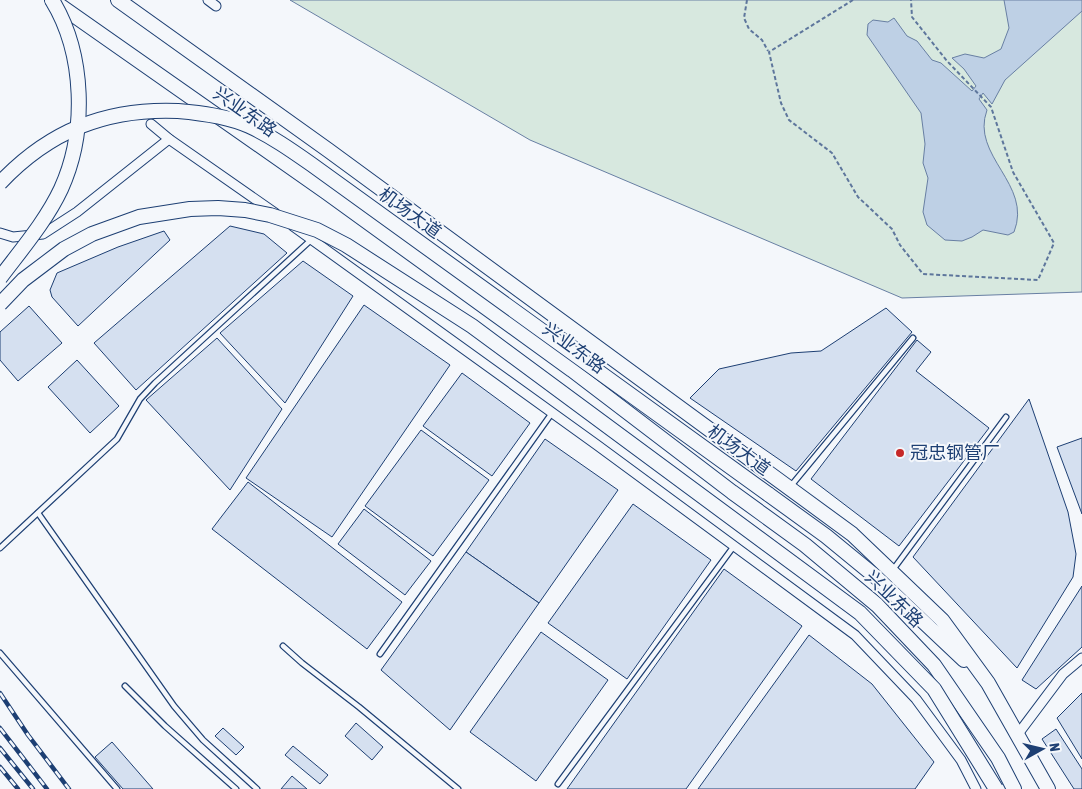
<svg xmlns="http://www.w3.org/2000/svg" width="1082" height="789" font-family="'Asap Condensed','Noto Sans SC',sans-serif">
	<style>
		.green { fill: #d7e8df; stroke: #687fa3 }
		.water { fill: #bed0e5; stroke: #687fa3 }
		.building { fill: #d5e0f0; stroke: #1d3f73 }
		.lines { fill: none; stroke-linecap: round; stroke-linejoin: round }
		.service-casing { stroke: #1d3f73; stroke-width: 7 }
		.minor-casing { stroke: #1d3f73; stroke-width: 11 }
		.primary-casing { stroke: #1d3f73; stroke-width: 16 }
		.path { stroke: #5e769c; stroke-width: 2; stroke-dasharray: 4 2.5; stroke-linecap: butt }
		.service { stroke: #f4f7fb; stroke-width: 4.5 }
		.minor { stroke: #f4f7fb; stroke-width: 9 }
		.primary { stroke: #f4f7fb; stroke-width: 14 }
		.rail-casing { stroke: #1d3f73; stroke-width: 4.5 }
		.rail { stroke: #f4f7fb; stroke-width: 2.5; stroke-dasharray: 8; stroke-linecap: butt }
		.primary-bridge-casing { stroke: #1d3f73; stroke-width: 16; stroke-linecap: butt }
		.primary-bridge { stroke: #f4f7fb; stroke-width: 14 }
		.poi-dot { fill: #c62828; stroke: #f4f7fb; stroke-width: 2 }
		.labels { text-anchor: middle; stroke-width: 4; stroke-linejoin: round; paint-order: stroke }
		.street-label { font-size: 18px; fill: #1d3f73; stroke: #f4f7fb }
		.poi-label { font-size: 18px; fill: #1d3f73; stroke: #f4f7fb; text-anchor: start }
	</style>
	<rect width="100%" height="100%" fill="#f4f7fb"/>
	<polygon class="green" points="290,0 1082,0 1082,292 902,298 530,140"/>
	<path class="water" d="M1004,0H1082V11L1005,80L992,104L983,93L979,99L987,110C970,156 1033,184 1014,232L1008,235L983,230L972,237L962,241L945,240L927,225L923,212L928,178L923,163L925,144L921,113L867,35L868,24L873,20L888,22L894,18L907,36L917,41L932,60L941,63L972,91L976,86L964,69L952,58L965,54L984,58L1001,49L1009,28Z"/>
	<g class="building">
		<polygon points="230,226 264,234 287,253 136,390 94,343"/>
		<polygon points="164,231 170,240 78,326 52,297 50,290 57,273 118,247"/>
		<polygon points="303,261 353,296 285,403 220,333"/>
		<polygon points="364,305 450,365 332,537 246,478"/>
		<polygon points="29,306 62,343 18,381 0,360 0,332"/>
		<polygon points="886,308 912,332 796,471 690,398 719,369 791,353 821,351"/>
		<polygon points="217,338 282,409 230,490 146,400"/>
		<polygon points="917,340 931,352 916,371 989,428 899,546 811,479"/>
		<polygon points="77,360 119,406 90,433 48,387"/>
		<polygon points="462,373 530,423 492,476 423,426"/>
		<polygon points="1029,399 1068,512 1076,554 1073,577 1017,668 913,557"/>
		<polygon points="421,430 489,480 433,556 365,506"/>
		<polygon points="1082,438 1082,514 1057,447"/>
		<polygon points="545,439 618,490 539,603 466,552"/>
		<polygon points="248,482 402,602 367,649 212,529"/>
		<polygon points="633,504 711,560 627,679 548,623"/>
		<polygon points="364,509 431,561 405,595 338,544"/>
		<polygon points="466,552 539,603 450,730 381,670"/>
		<polygon points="724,569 802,626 686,789 567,789"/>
		<polygon points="1082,586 1082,647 1036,689 1022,680"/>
		<polygon points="541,632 608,680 536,781 470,732"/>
		<polygon points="809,635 872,684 934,762 915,789 698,789"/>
		<polygon points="1082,693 1082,759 1057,718"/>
		<polygon points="356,723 383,747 372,760 345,736"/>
		<polygon points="223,728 244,747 236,755 215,736"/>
		<polygon points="1056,729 1082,769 1082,789 1074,789 1042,739"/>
		<polygon points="112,742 153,789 123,789 95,757"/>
		<polygon points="293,746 328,775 320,784 285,755"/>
		<polygon points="292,776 307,789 281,789"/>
	</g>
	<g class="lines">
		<defs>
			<g id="service">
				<polyline points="790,487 913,338"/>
				<polyline points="38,513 174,706 203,740 257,789"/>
				<polyline points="0,548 117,439 140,399 155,383 312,239"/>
				<polyline points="892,571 1006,417"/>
				<polyline points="283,646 302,663 359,707 458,789"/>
				<polyline points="0,653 117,789"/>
				<polyline points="380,654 552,413"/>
				<polyline points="125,686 165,726 236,789"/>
				<polyline points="558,784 734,546"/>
			</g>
			<g id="minor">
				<polyline points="208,0 216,6"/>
				<polyline points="151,124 169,139 275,213"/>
				<polyline points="293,226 597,445 855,635 916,699 961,760 976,789"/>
				<polyline points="0,233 13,237 43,234 77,212 169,139"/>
				<polyline points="1018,734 1063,674 1082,658"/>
			</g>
			<g id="primary">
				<polyline points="52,0 326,192 572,370 732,492 805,545 877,605 934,665 998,758 1014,789"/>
				<polyline points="118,0 328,150 852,534 942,620 988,683 1048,789"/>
				<polyline points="768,494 826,536 876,577 964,660"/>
			</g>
		</defs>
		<use href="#service" class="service-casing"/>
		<use href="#minor" class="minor-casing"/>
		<use href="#primary" class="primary-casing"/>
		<g class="path">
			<polyline points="747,0 744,18 749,29 762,40 768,51"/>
			<polyline points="853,0 769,52 781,103 789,120 832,153 858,197 892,229 900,245 923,274 1038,280 1054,243 1013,172 991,107 947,61 912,17 911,0"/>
		</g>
		<use href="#service" class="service"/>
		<use href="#minor" class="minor"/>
		<use href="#primary" class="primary"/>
		<defs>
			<g id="rail">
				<polyline points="0,693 28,735 69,789"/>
				<polyline points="0,728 47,789"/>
				<polyline points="0,748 33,789"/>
				<polyline points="0,767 18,789"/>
			</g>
		</defs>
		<use href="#rail" class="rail-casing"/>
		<use href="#rail" class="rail"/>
		<defs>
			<g id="primary-bridge">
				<path d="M0,183C49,131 106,108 178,111C201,113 227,116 249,126C271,136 291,150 311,164L768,494"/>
				<path d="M0,278C21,250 46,221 61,189C87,132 85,54 52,0"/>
				<polyline points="0,304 23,280 64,249 92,234 139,217 190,209 218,208 245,210 270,215 317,230 346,245 472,326 860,613 934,689 996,789"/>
			</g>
		</defs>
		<use href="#primary-bridge" class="primary-bridge-casing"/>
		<use href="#primary-bridge" class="primary-bridge"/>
	</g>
	<circle class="poi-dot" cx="900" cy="453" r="5"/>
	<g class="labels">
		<g class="street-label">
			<text transform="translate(245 112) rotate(35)" y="6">兴业东路</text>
			<text transform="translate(410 213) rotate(36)" y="6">机场大道</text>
			<text transform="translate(574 348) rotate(36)" y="6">兴业东路</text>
			<text transform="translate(739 450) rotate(36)" y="6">机场大道</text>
			<text transform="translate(894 599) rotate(44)" y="6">兴业东路</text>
		</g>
		<g class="poi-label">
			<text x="910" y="459">冠忠钢管厂</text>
		</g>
	</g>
	<g transform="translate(1042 749) rotate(82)" stroke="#f4f7fb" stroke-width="4" paint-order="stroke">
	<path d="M0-4L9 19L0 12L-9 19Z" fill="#1d3f73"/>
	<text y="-8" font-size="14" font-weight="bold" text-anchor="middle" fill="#1d3f73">N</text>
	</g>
</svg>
